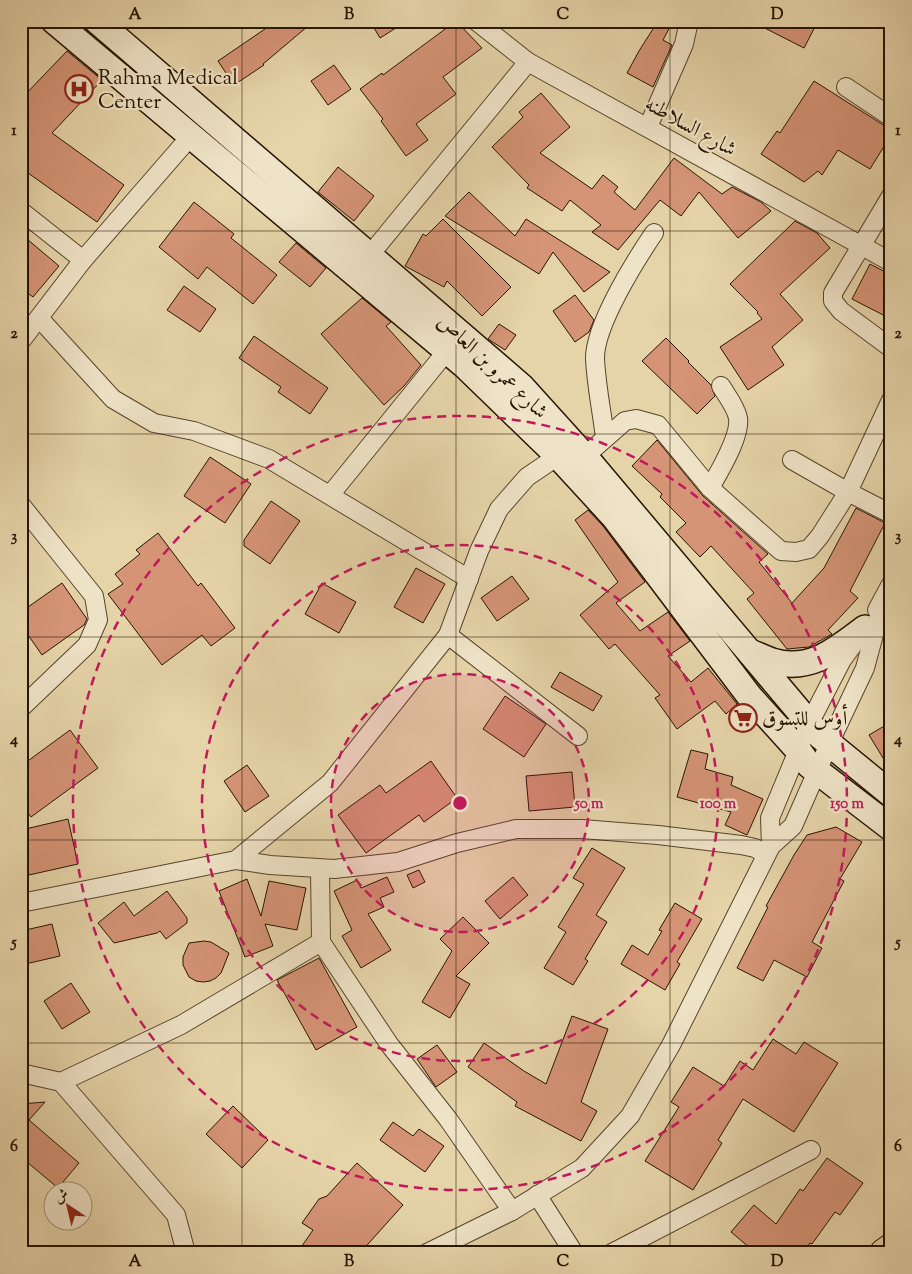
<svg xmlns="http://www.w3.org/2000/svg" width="912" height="1274" font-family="'Sorts Mill Goudy',Amiri,serif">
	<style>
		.building { fill: #d59476; stroke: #261401 }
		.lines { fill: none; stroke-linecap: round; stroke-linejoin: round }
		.street-casing { stroke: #56442b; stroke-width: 20 }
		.secondary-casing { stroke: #261401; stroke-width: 28 }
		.primary-casing { stroke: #261401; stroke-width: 30 }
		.street { stroke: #efe3c7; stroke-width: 18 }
		.secondary { stroke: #efe3c7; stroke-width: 25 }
		.primary { stroke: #e6d4a9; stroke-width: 28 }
		.grid { fill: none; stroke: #261401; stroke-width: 1; stroke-opacity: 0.55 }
		.ring { fill: none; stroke: #c2185b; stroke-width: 2.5; stroke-dasharray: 9 6 }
		.labels { text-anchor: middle; stroke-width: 4.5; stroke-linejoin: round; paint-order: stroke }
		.poi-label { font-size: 21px; fill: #261401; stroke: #efe3c7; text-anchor: start }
		.street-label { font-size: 21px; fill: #261401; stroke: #efe3c7 }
		.centre { fill: #c2185b; stroke: #efe3c7; stroke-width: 2.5 }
		.ring-label { font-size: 15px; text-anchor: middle; font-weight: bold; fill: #c2185b; stroke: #efe3c7; stroke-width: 4.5; stroke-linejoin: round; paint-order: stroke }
		.neatline { fill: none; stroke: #261401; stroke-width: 2 }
		.grid-label { font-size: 16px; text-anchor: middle; font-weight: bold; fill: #261401 }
	</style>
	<rect width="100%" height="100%" fill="#e6d4a9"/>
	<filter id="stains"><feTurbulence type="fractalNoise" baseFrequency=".004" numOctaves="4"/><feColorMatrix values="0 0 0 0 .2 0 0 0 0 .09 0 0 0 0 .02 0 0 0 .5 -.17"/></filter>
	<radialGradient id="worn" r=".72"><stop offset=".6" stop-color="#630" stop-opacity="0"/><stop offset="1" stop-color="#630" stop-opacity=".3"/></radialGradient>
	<g class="building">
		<polygon points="259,21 314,21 263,64 264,65 234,85 218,61 265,29"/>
		<polygon points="370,21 407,21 380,38"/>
		<polygon points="456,21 482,48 443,77 456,94 416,124 428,140 406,156 381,121 383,119 360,89 382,73 383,75"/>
		<polygon points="658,21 673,21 663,40 672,45 653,87 627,73 639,51"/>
		<polygon points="751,21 818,21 804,48"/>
		<polygon points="67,51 102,80 52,133 124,185 97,222 21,168 21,99"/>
		<polygon points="334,65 351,89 328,105 311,81"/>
		<polygon points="814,81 885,126 891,128 891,135 870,169 838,150 822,175 818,171 804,182 761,154 777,131 780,133"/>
		<polygon points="541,93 570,127 540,153 592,189 603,175 618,187 614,192 635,210 674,158 722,194 732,187 761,202 771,211 738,238 699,192 681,216 660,200 618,250 592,232 601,225 570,200 562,211 527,188 529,185 492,147 523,117 519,112"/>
		<polygon points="338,167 374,196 354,221 318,192"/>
		<polygon points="469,192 515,236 526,219 610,272 584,292 553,252 539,274 445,216"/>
		<polygon points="194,202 234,234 231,238 277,275 253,304 207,267 198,279 159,247"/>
		<polygon points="443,219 511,287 482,316 447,281 444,287 405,266 423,234 426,236"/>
		<polygon points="795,221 817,233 830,248 780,294 803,320 772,347 784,365 748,390 720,347 762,319 757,313 758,312 730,284"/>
		<polygon points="21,234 59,266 33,297 21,288"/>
		<polygon points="296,243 326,268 310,287 279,262"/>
		<polygon points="870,264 891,275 891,319 852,299"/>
		<polygon points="184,286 216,309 200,332 167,310"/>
		<polygon points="575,295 594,320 589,332 575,342 553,311"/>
		<polygon points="362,298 391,322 386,326 421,365 404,386 384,405 321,334"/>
		<polygon points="499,324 516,335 505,350 488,339"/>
		<polygon points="254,336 328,388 310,414 278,392 281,387 239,358"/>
		<polygon points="666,338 689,361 688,362 711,385 715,396 697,414 642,361"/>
		<polygon points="657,440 703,496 768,554 759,562 792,603 824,568 856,508 885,523 850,591 858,598 828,630 832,634 809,647 787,649 747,599 754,593 711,546 700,557 676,532 686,523 660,497 662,494 632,466"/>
		<polygon points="210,457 251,484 225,523 184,496"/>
		<polygon points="271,501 300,521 270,564 244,546 244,540"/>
		<polygon points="588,510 603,526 645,582 616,603 640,631 668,612 690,641 668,656 691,682 708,668 737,704 726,714 715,701 677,729 655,698 660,695 615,644 609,649 580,615 618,582 575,520"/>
		<polygon points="158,533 198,586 201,583 235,628 211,646 202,635 162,665 108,594 123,584 115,574 140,554 136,550"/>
		<polygon points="416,568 445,584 423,623 394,607"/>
		<polygon points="512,576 529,599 497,621 481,598"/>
		<polygon points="62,583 87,619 84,625 42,655 21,625 21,612"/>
		<polygon points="322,583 356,602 339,633 305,614"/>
		<polygon points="560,672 602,696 593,711 551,687"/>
		<polygon points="505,696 546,724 524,757 483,729"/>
		<polygon points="891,722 891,771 869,735"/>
		<polygon points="70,730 98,768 31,817 21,804 21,766"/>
		<polygon points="691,750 708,754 705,769 733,777 731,785 763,799 747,835 725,825 731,812 677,797"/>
		<polygon points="431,761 457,798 424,822 419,815 366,853 338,815 380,785 386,793"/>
		<polygon points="247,765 269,796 245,812 224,781"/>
		<polygon points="572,772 575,807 529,811 526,776"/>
		<polygon points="68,819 78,864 29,875 21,841 21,830"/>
		<polygon points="836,827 862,842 840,879 844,881 812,942 822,948 807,977 774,960 763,981 737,968 768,907 766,906 794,855 807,835"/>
		<polygon points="592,848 625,868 596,915 607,922 585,959 588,961 573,985 544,968 566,932 558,927 584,884 573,878"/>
		<polygon points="419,870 425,882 413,888 407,875"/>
		<polygon points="387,877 394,892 380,898 384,907 368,914 391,950 361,968 342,936 352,930 334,891 357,880 361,888"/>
		<polygon points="513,877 528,895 500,919 485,901"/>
		<polygon points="247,879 261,916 269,881 306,888 297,930 265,924 273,946 245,957 219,891"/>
		<polygon points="167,891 187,918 187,923 166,939 160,931 157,933 114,943 98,923 124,902 134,916"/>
		<polygon points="675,903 702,919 677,962 680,964 665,990 621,964 632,945 648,955 662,931 659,930"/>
		<polygon points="463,917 489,943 456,976 470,984 450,1018 422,1002 452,951 440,939"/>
		<polygon points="52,924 60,956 21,965 21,931"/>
		<polygon points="204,941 211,942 229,953 221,973 216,978 210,981 203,982 196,981 189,977 183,965 183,957 189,943"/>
		<polygon points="319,958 357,1027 316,1050 277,980"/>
		<polygon points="71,983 90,1012 62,1029 44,1001"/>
		<polygon points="572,1016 608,1029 581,1102 597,1111 581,1141 515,1106 517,1102 468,1067 484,1043 524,1071 546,1084"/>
		<polygon points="773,1039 796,1054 804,1042 838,1063 794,1132 743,1099 718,1140 722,1143 693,1190 645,1161 679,1107 671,1102 693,1067 724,1086 740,1061 753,1070"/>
		<polygon points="437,1045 457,1072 436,1087 417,1059"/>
		<polygon points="45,1102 29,1120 79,1163 58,1188 21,1157 21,1104"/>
		<polygon points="233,1106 268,1140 242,1168 206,1134"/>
		<polygon points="393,1122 413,1136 419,1129 444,1146 425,1172 380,1140"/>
		<polygon points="827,1158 863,1183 840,1215 835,1212 812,1244 810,1243 802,1253 756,1253 731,1232 754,1205 776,1224 800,1189 803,1191"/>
		<polygon points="357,1163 403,1205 360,1253 297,1253 313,1230 302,1223 319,1199 327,1196"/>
	</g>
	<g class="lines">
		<defs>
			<g id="street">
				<polyline points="476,21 528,62 891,262"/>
				<polyline points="846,87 891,117"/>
				<polyline points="648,127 684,44 689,21"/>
				<polyline points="891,196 833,293 833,301 841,311 891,348"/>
				<polyline points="21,211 83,260"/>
				<polyline points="369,256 528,62"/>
				<polyline points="40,319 113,399 154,423 194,431 269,459 469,579"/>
				<polyline points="21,341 83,260 190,137"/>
				<path d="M605,438C602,412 596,384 595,358C595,325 635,261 654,233"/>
				<polyline points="584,457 625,421 636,419 658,425 710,488 781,551 796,552 809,549 820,536 848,492 891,400"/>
				<polyline points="792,460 848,492 891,514"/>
				<path d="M710,488C719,472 741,436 738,418C736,407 727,396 721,386"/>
				<polyline points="330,495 446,352"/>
				<polyline points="21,505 94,596 98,620 87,645 21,708"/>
				<polyline points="877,610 891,584"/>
				<polyline points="448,635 578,736"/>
				<polyline points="771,846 770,818 809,724 842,660 855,642"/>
				<polyline points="236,860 270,865 334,869 398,862 457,843 516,829 582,829 658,835 741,845 755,848 766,854"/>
				<polyline points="320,869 321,942 389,1044 448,1119 512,1211"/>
				<polyline points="21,903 236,860 330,783 448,635 479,551 499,509 527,477 558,456"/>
				<polyline points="21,1073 61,1082 176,1215 186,1253"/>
				<polyline points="61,1082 181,1025 321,942"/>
				<polyline points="537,1195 574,1253"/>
				<polyline points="427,1253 512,1211 582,1168 630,1116 671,1045 771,846 793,826 829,744 865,668 883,601"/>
				<polyline points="612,1253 811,1150"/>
			</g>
			<g id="secondary">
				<polyline points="54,21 465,366 558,456 614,517 750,697 799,751 809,765 891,828"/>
				<polyline points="97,21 521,386 587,459 820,736 891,794"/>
				<path d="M750,652C757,655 765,658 772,661C810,673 837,649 865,628"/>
			</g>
			<polyline id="primary" points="884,1253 891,1248"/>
		</defs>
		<use href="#street" class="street-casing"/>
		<use href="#secondary" class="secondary-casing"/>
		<use href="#primary" class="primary-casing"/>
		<use href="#street" class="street"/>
		<use href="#secondary" class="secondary"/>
		<use href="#primary" class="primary"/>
	</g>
	<path class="grid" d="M242,21V1253M456,21V1253M670,21V1253M21,231H891M21,434H891M21,637H891M21,840H891M21,1043H891"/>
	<circle cx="460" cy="803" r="129" fill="#c2185b" fill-opacity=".12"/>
	<g class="ring">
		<circle cx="460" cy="803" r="129"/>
		<circle cx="460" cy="803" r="258"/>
		<circle cx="460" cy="803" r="387"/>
	</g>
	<defs>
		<symbol id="hospital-ring" viewBox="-11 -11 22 22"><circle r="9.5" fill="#efe3c7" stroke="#8f2418" stroke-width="1.5"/><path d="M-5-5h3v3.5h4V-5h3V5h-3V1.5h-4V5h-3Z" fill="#8f2418"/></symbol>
		<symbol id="supermarket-ring" viewBox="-11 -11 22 22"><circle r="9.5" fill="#efe3c7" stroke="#8f2418" stroke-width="1.5"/><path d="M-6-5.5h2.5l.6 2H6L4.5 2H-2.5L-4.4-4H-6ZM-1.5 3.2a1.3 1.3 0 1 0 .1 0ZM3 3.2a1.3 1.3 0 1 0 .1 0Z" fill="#8f2418"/></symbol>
	</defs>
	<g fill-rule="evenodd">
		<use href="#hospital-ring" x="63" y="73" width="32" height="32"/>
		<use href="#supermarket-ring" x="727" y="702" width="32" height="32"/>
	</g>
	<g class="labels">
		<g class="poi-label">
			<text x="98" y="84">Rahma Medical<tspan x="98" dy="24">Center</tspan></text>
			<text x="762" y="725">أوس للتسوق</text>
		</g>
		<g class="street-label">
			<text transform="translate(691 126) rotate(29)" y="7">شارع السلاطنه</text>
			<text transform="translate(493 366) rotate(43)" y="7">شارع عمرو بن العاص</text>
		</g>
	</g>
	<circle cx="460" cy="803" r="8" class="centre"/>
	<g class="ring-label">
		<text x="589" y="808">50 m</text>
		<text x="718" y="808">100 m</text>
		<text x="847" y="808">150 m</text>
	</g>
	<rect width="912" height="1274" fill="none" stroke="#e6d4a9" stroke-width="55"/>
	<g transform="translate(68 1206) rotate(325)"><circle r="24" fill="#efe3c7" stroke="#9f9078"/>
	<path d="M0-4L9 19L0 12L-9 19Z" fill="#8f2418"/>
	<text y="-8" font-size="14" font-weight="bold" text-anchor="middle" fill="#261401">ش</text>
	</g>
	<rect x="28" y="28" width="856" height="1218" class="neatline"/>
	<g class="grid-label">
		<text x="135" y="19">A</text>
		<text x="349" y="19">B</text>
		<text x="563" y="19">C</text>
		<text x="777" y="19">D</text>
		<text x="14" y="135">1</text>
		<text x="898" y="135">1</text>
		<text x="14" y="338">2</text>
		<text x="898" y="338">2</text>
		<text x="14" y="541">3</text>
		<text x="898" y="541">3</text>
		<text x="14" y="744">4</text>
		<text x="898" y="744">4</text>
		<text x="14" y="947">5</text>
		<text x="898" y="947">5</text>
		<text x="14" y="1151">6</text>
		<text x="898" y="1151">6</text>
		<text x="135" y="1266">A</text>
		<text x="349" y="1266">B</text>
		<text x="563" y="1266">C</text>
		<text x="777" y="1266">D</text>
	</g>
	<rect width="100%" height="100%" filter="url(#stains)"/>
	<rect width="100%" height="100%" fill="url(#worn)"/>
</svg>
